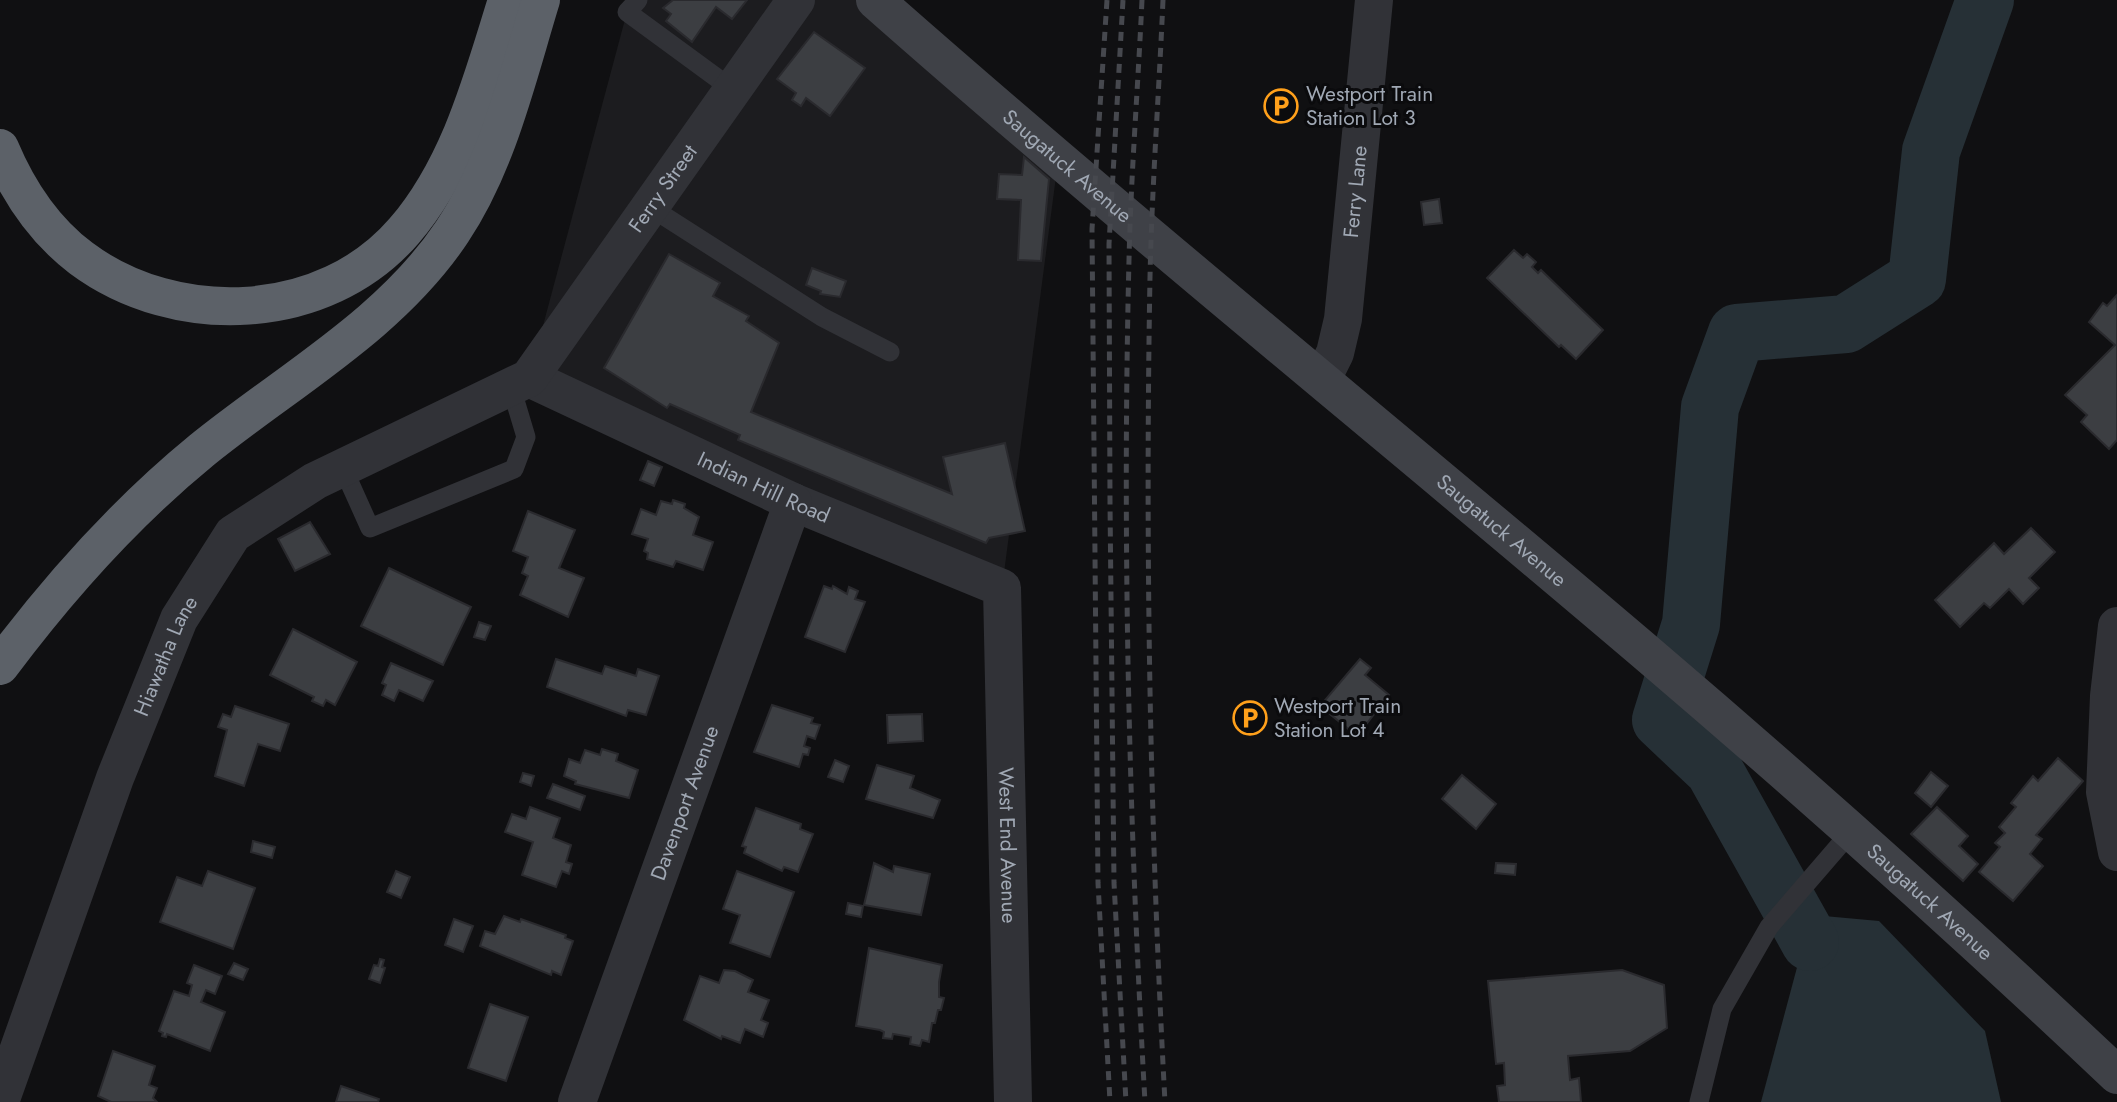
<svg xmlns="http://www.w3.org/2000/svg" width="2117" height="1102" font-family="Jost,sans-serif">
	<style>
		.built { fill: #1c1c1f }
		.water { fill: #263036 }
		.lines { fill: none; stroke-linecap: round; stroke-linejoin: round }
		.river { stroke: #263036; stroke-width: 58 }
		.building { fill: #3c3e42; stroke: #2a2a2e; stroke-width: 2 }
		.service { stroke: #313237; stroke-width: 19 }
		.minor { stroke: #313237; stroke-width: 38 }
		.secondary { stroke: #3f4147; stroke-width: 38 }
		.motorway { stroke: #5c6168; stroke-width: 38 }
		.rail { stroke: #46484e; stroke-width: 5; stroke-dasharray: 9 7; stroke-linecap: butt }
		.labels { text-anchor: middle; stroke-width: 6; stroke-linejoin: round; paint-order: stroke }
		.poi-label { font-size: 21px; fill: #a0a8b4; stroke: #0b0b0d; text-anchor: start }
		.street-label { font-size: 21px; fill: #a0a8b4; stroke: #0b0b0d }
	</style>
	<rect width="100%" height="100%" fill="#101012"/>
	<polygon class="built" points="638,0 884,0 1058,161 1002,588 529,378 627,12"/>
	<polygon class="water" points="1824,916 1879,921 1985,1031 2001,1102 1761,1102 1799,960"/>
	<g class="lines">
		<polyline class="river" points="1810,942 1714,770 1661,720 1691,624 1710,407 1737,333 1846,324 1917,279 1931,151 1985,0"/>
	</g>
	<g class="building">
		<polygon points="673,0 747,0 732,19 716,7 692,42 666,21 671,14 663,8"/>
		<polygon points="814,32 865,68 830,116 806,98 801,106 792,100 796,93 777,79"/>
		<polygon points="1024,157 1049,179 1041,261 1018,260 1021,200 997,199 999,174 1022,175"/>
		<polygon points="1439,199 1442,223 1424,225 1421,202"/>
		<polygon points="1514,250 1523,258 1527,254 1536,262 1532,267 1538,273 1541,270 1603,330 1576,359 1561,345 1559,347 1487,278"/>
		<polygon points="669,254 720,283 713,296 749,316 746,321 779,343 751,412 952,494 943,457 1005,443 1025,531 989,538 986,543 738,440 740,435 670,404 667,408 604,368"/>
		<polygon points="812,268 846,281 840,297 820,294 821,291 806,285"/>
		<polygon points="2117,295 2117,440 2109,449 2081,422 2087,415 2065,395 2115,345 2089,322 2103,303 2107,306"/>
		<polygon points="648,461 662,467 654,486 640,480"/>
		<polygon points="673,500 685,504 684,508 699,517 693,535 713,542 703,570 676,561 673,567 647,559 648,553 644,551 648,539 632,534 641,509 656,515 661,501 672,504"/>
		<polygon points="528,511 575,530 559,568 584,578 568,617 520,595 528,576 522,573 528,557 513,551"/>
		<polygon points="310,522 330,554 295,571 278,539"/>
		<polygon points="2031,528 2055,552 2029,578 2039,588 2023,604 2009,589 1990,608 1984,603 1960,627 1935,600 1994,543 2004,554"/>
		<polygon points="389,568 471,607 443,665 361,626"/>
		<polygon points="824,586 832,589 833,586 847,594 849,587 858,591 855,599 865,602 845,652 805,637"/>
		<polygon points="479,622 491,626 485,640 474,637"/>
		<polygon points="293,629 357,662 335,705 326,700 323,706 312,701 314,697 270,675"/>
		<polygon points="556,659 602,674 605,666 636,676 638,669 659,676 646,715 628,710 626,716 547,687"/>
		<polygon points="1360,659 1371,668 1365,675 1389,695 1357,736 1320,706"/>
		<polygon points="391,663 433,681 423,701 399,690 394,701 382,695 386,685 382,683"/>
		<polygon points="772,705 813,718 811,723 820,725 815,739 807,736 804,746 810,748 808,755 803,754 799,767 754,752"/>
		<polygon points="235,706 289,724 280,751 258,744 244,786 215,776 227,730 218,727 223,714 231,717"/>
		<polygon points="922,714 923,741 888,743 887,715"/>
		<polygon points="602,749 618,754 616,761 638,770 629,798 575,784 576,781 564,776 569,759 580,763 585,750 600,755"/>
		<polygon points="2058,758 2083,781 2036,835 2042,839 2030,854 2043,866 2013,901 1979,872 2000,847 1995,843 2005,833 1999,827 2016,807 2011,803 2033,776 2038,781"/>
		<polygon points="835,760 849,766 843,782 828,777"/>
		<polygon points="877,765 914,776 910,788 940,800 933,818 866,799"/>
		<polygon points="1931,772 1948,786 1931,807 1915,793"/>
		<polygon points="523,773 534,776 531,786 520,782"/>
		<polygon points="1462,775 1496,804 1476,829 1442,799"/>
		<polygon points="553,784 585,796 580,810 547,798"/>
		<polygon points="530,807 560,818 553,838 571,845 566,862 572,864 569,874 562,871 556,887 522,875 533,842 505,832 512,814 526,819"/>
		<polygon points="1937,807 1968,836 1959,846 1978,864 1963,881 1911,834"/>
		<polygon points="756,808 801,824 800,829 813,834 798,872 784,867 782,871 744,853 746,847 742,846"/>
		<polygon points="253,841 275,847 272,858 251,852"/>
		<polygon points="874,863 893,872 894,866 930,874 921,915 864,905"/>
		<polygon points="1496,863 1516,864 1515,875 1495,873"/>
		<polygon points="208,871 255,888 233,949 160,922 177,877 202,886"/>
		<polygon points="396,871 410,877 401,898 387,892"/>
		<polygon points="737,871 794,892 770,957 730,943 740,915 723,909"/>
		<polygon points="848,903 863,906 861,917 846,914"/>
		<polygon points="504,916 520,922 521,919 566,935 565,938 573,941 561,975 552,971 551,975 480,946 485,931 495,934"/>
		<polygon points="454,919 473,926 463,952 445,945"/>
		<polygon points="869,948 942,965 939,982 939,997 944,998 941,1010 938,1010 935,1023 932,1023 929,1042 922,1040 920,1046 910,1044 911,1037 893,1034 892,1039 883,1038 884,1032 880,1030 856,1026"/>
		<polygon points="380,959 384,960 382,967 385,968 380,983 369,979 374,965 378,966"/>
		<polygon points="234,963 248,969 243,980 228,974"/>
		<polygon points="194,965 222,976 215,994 206,990 201,1002 225,1012 210,1051 167,1034 166,1037 162,1036 163,1033 159,1031 174,991 189,996 192,985 187,983"/>
		<polygon points="724,970 735,971 753,980 748,992 769,1000 761,1020 768,1023 763,1037 745,1029 740,1043 722,1036 721,1039 684,1020 700,976 719,983"/>
		<polygon points="1622,970 1664,985 1667,1028 1630,1051 1568,1056 1570,1080 1579,1078 1581,1102 1499,1102 1497,1086 1505,1085 1504,1063 1496,1064 1488,981"/>
		<polygon points="490,1004 528,1017 506,1081 468,1068"/>
		<polygon points="113,1051 155,1066 149,1085 157,1088 153,1098 157,1102 111,1102 98,1096"/>
		<polygon points="341,1086 379,1099 378,1102 336,1102"/>
	</g>
	<g class="lines">
		<g class="service">
			<polyline points="638,0 627,12 732,89"/>
			<polyline points="650,207 822,317 890,352"/>
			<polyline points="343,468 370,528 514,469 526,437 511,387"/>
			<polyline points="1699,1102 1722,1009 1769,927 1850,833"/>
		</g>
		<g class="minor">
			<path id="s1" d="M529,378L793,502L1002,588L1013,1102"/>
			<path id="s2" d="M1322,379L1335,353L1343,319L1374,0"/>
			<polyline points="2117,626 2109,696 2105,792 2117,852"/>
			<path id="s3" d="M0,1102L115,778L179,619L233,534L315,481L529,378L796,0"/>
			<path id="s4" d="M577,1102L793,502"/>
		</g>
		<path class="secondary" id="s5" d="M875,0C1131,226 1397,440 1656,661C1813,795 1967,933 2117,1075"/>
		<g class="motorway">
			<path d="M0,148C18,191 44,230 81,258C176,329 325,323 404,231C460,166 482,80 507,0"/>
			<path d="M0,666C59,587 125,513 202,450C287,381 390,325 452,232C498,163 517,78 541,0"/>
		</g>
		<g class="rail">
			<polyline points="1107,0 1092,229 1098,883 1110,1102"/>
			<polyline points="1123,0 1109,244 1110,503 1114,883 1126,1102"/>
			<path d="M1142,0C1138,87 1131,173 1129,260C1122,540 1129,822 1145,1102"/>
			<path d="M1163,0C1159,92 1152,185 1150,277C1145,552 1150,827 1165,1102"/>
		</g>
	</g>
	<defs>
		<symbol id="parking-ring" viewBox="-11 -11 22 22"><circle r="9.5" fill="#0b0b0d" stroke="#ffa01b" stroke-width="1.5"/><path d="M-3.5-5.5H1a3.5 3.5 0 0 1 0 7H-1V5.5H-3.5ZM-1-3.4V-.6H.8a1.4 1.4 0 0 0 0-2.8Z" fill="#ffa01b"/></symbol>
	</defs>
	<g fill-rule="evenodd">
		<use href="#parking-ring" x="1262" y="87" width="38" height="38"/>
		<use href="#parking-ring" x="1231" y="699" width="38" height="38"/>
	</g>
	<g class="labels">
		<g class="poi-label">
			<text x="1306" y="101">Westport Train<tspan x="1306" dy="24">Station Lot 3</tspan></text>
			<text x="1274" y="713">Westport Train<tspan x="1274" dy="24">Station Lot 4</tspan></text>
		</g>
		<g class="street-label">
			<text dy="7" stroke="none"><textPath href="#s5" startOffset="254">Saugatuck Avenue</textPath></text>
			<text dy="7" stroke="none"><textPath href="#s3" startOffset="1183">Ferry Street</textPath></text>
			<text dy="7" stroke="none"><textPath href="#s2" startOffset="192">Ferry Lane</textPath></text>
			<text dy="7" stroke="none"><textPath href="#s1" startOffset="259">Indian Hill Road</textPath></text>
			<text dy="7" stroke="none"><textPath href="#s5" startOffset="821">Saugatuck Avenue</textPath></text>
			<text dy="7" stroke="none"><textPath href="#s3" startOffset="476">Hiawatha Lane</textPath></text>
			<text dy="7" stroke="none"><textPath href="#s4" startOffset="318">Davenport Avenue</textPath></text>
			<text dy="7" stroke="none"><textPath href="#s1" startOffset="775">West End Avenue</textPath></text>
			<text dy="7" stroke="none"><textPath href="#s5" startOffset="1388">Saugatuck Avenue</textPath></text>
		</g>
	</g>
</svg>
